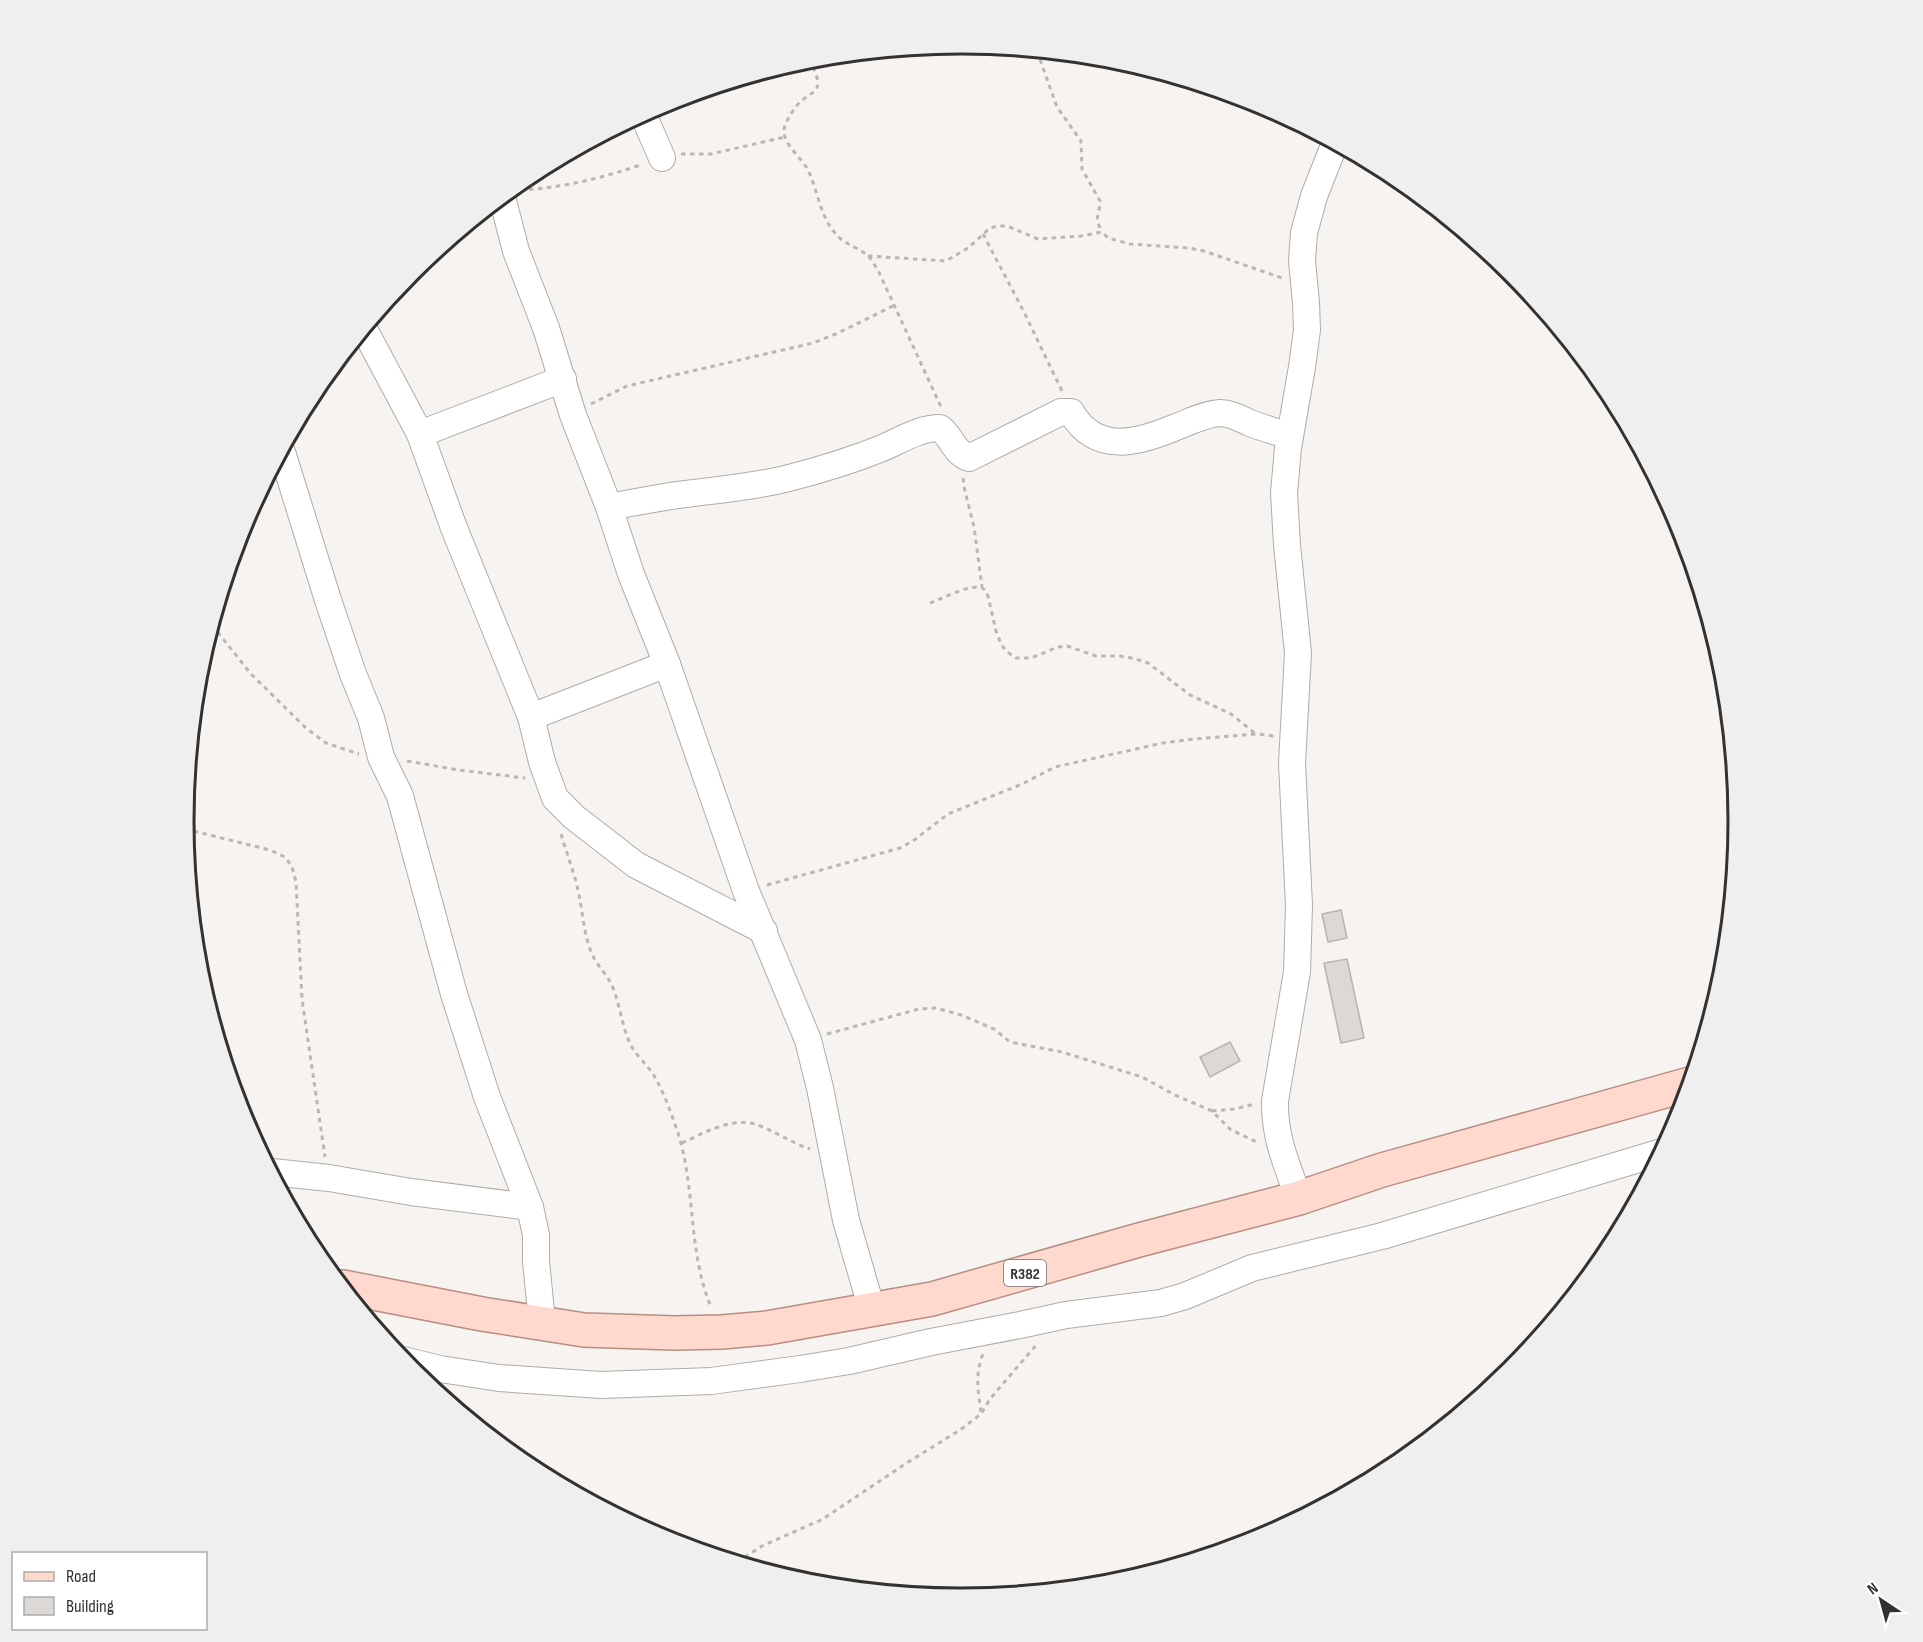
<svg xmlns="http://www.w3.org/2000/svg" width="1923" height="1642" font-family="'Sofia Sans Condensed',sans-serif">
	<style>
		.building { fill: #dbd8d5; stroke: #b6b3b0; stroke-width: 1.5 }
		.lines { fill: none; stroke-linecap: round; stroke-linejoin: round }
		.minor-casing { stroke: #afaca9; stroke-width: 28 }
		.major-casing { stroke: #b88e82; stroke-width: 36 }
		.path { stroke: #b9b7b4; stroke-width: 3; stroke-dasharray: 4.5 4.5; stroke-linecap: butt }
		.minor { stroke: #fff; stroke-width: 26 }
		.major { stroke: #ffd9ce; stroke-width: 33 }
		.labels { text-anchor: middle; stroke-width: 4.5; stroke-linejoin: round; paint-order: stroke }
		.shield { fill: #fff; stroke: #70706f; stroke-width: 1.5 }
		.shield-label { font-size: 16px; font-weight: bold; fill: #333231 }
		.rim { fill: none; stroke: #333231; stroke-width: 3 }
	</style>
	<rect width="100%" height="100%" fill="#f6f3f0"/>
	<g class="building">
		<polygon points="1341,910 1347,938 1328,942 1322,914"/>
		<polygon points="1347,959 1364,1038 1341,1043 1324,963"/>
		<polygon points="1230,1042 1240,1061 1210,1077 1200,1057"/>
	</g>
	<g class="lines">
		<defs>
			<g id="minor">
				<polyline points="643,114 662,158"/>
				<polyline points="502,197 516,251 546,328 573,415 609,507 631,574 667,664 746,891 808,1040 820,1088 846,1220 872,1310"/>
				<polyline points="364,329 420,434 454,528 531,717 542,762 555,798 574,817 636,865 764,931"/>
				<polyline points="420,434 563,379"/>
				<polyline points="282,452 328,600 353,674 371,718 381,757 400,796 454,994 487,1097 530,1207 536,1235 536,1261 542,1322"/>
				<path d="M609,507C637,502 666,496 694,493C726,489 758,486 789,478C820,470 850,461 880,449C900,441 918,428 940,428C952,437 954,453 969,458L1061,412H1071C1096,455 1138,443 1176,427C1190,422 1204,414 1220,413C1231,413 1241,419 1250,423C1263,428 1277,432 1290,436"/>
				<polyline points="531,717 667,664"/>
				<polyline points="272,1172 329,1178 411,1192 530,1207"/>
				<path d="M1299,1198C1287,1166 1274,1136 1275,1101L1297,972L1299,905L1292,763L1298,653L1287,545L1284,493L1288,448L1302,367L1307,330L1306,303L1302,261L1304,233L1314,196L1335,143"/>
				<polyline points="403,1360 440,1369 499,1378 601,1385 711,1381 800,1369 849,1361 931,1342 1020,1325 1066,1315 1161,1303 1185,1296 1252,1268 1382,1236 1662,1152"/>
			</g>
			<polyline id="major" points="343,1287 482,1314 584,1330 674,1333 722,1332 767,1328 932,1299 1139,1240 1299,1198 1382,1170 1690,1084"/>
		</defs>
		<use href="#minor" class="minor-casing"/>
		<use href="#major" class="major-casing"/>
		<g class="path">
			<path d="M1037,51L1057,107L1081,141L1082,169L1100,201C1100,216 1093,215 1102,232"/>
			<path d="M809,59C831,101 807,85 791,114C788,119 784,125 784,131C784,145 801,157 808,170C818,191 820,216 835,233C844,245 859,247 869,257C872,260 874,265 877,268L942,409"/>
			<polyline points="681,154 711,154 785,137"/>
			<path d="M520,190C562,188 603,178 643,164"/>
			<polyline points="983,234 1023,310 1062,391"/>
			<polyline points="868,256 946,261 968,248 990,228 998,226 1007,226 1038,239 1081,236 1102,232 1108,238 1130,244 1189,248 1204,251 1282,278"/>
			<polyline points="591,404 627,386 813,343 838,333 893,306"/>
			<polyline points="963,478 964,487 974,527 982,587"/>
			<path d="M930,603C941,599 972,583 982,588C986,590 986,592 988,596L996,631L1001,644L1006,651L1016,658H1031L1058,647L1067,646L1096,656H1120L1136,659L1148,663L1190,695L1231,714L1256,734"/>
			<polyline points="212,625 251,674 306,728 326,743 359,754"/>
			<polyline points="407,761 459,770 525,778"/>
			<polyline points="185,829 270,850 285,857 292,867 296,882 302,999 325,1157"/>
			<path d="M561,834C567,855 575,874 579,895C583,914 584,936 592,954C597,966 608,975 613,988C621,1008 622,1030 633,1049C639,1058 647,1065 653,1074C664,1092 671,1113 678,1133C696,1190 688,1253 711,1307"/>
			<polyline points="767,885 900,848 913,841 948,814 1022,784 1055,767 1163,743 1194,739 1257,734 1274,736"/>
			<polyline points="827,1034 919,1009 936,1008 961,1015 994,1029 1010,1042 1062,1052 1142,1077 1175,1095 1212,1111 1231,1130 1259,1143"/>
			<polyline points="1212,1111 1234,1109 1255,1104"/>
			<path d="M682,1143C704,1133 733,1116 758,1125C776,1132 792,1143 810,1149"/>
			<path d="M981,1412C978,1392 975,1373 983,1354"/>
			<polyline points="737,1562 762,1546 823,1519 905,1464 960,1430 981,1414 990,1399 1037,1344"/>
		</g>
		<use href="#minor" class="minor"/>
		<use href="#major" class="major"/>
	</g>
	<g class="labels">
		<rect class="shield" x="1004" y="1260" width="42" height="26" rx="4.5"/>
		<g class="shield-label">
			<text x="1025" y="1279">R382</text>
		</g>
	</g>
	<path d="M0 0H1923V1642H0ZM194 821a767 767 0 1 1 1534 0a767 767 0 1 1-1534 0Z" fill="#efefef" fill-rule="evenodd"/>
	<path class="rim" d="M194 821a767 767 0 1 1 1534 0a767 767 0 1 1-1534 0Z"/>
	<rect x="12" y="1552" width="195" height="78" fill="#ffffff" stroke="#adadad" stroke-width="1.5"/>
	<rect x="24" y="1572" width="30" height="9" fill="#ffd9ce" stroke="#adadad" stroke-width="1.5"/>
	<text x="66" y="1582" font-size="18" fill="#333231">Road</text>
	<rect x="24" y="1597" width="30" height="18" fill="#dbd8d5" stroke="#adadad" stroke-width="1.5"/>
	<text x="66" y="1612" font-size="18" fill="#333231">Building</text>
	<g transform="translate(1881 1600) rotate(324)" stroke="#ffffff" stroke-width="4.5" paint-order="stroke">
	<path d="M0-4.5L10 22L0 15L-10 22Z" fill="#333231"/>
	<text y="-9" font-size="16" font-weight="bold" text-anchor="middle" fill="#333231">N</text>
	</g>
</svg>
